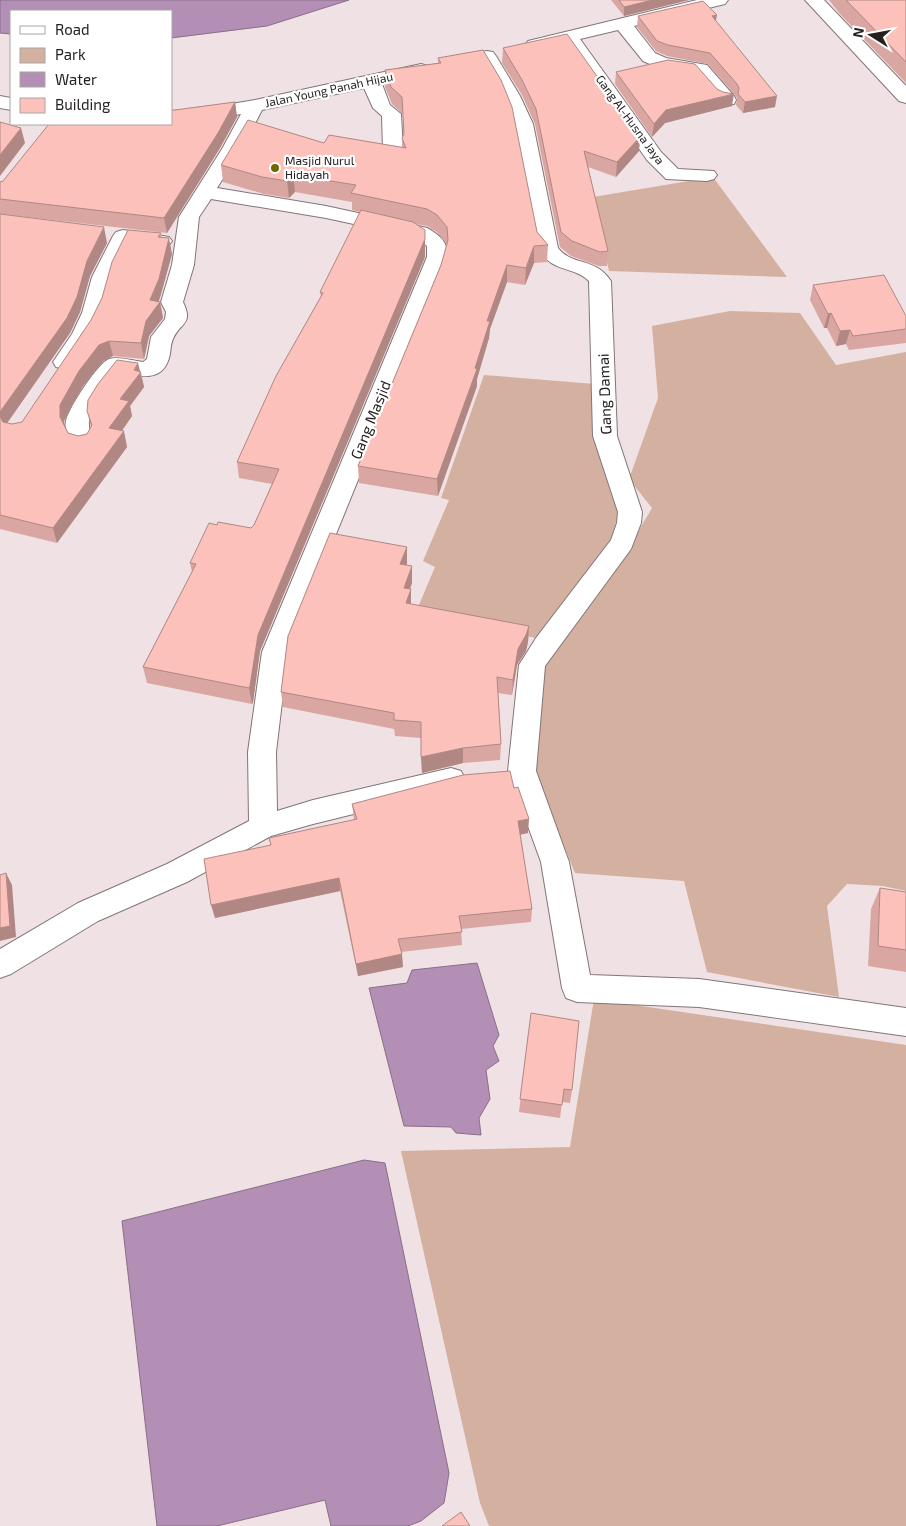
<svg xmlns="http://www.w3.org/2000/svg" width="906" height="1526" font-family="'Exo 2',sans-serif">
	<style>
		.green { fill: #d4b0a0 }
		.water { fill: #b38fb5; stroke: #896e89 }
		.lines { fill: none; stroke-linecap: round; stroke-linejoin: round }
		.minor-casing { stroke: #827577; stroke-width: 2 }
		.minor { fill: #fff; fill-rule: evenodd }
		.wall { fill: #d9a6a1 }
		.shaded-wall { fill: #b08783 }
		.building { fill: #fcc1bb; stroke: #b08783 }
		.poi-dot { fill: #6d6801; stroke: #fff; stroke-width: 2 }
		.labels { text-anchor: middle; stroke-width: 4.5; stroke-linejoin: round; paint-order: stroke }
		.far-street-label { font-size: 12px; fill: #262021; stroke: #fff }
		.far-poi-label { font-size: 12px; fill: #262021; stroke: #fff; text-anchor: start }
		.street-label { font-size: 15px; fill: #262021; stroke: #fff }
	</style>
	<rect width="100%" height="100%" fill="#f0e1e4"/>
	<g class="green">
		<polygon points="713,177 787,277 609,271 593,197"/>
		<polygon points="730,311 800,313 836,365 906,352 906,891 883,886 847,884 827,906 839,997 707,972 684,881 575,873 532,768 542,665 626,552 652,508 629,479 658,398 652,326"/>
		<polygon points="484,375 595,384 620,509 609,547 540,639 416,612 435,567 423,561 449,500 441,498"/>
		<polygon points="594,999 906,1045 906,1526 489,1526 480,1503 401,1151 570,1147"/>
	</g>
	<g class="water">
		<polygon points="0,0 349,0 267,26 171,38 171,11 11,11 11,34 0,33"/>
		<polygon points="477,963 499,1035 493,1046 499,1061 486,1070 490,1099 479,1118 481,1135 456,1133 451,1127 404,1126 369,988 407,983 412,970"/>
		<polygon points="364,1160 385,1163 449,1473 444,1503 421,1521 408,1526 331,1526 325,1500 217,1526 157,1526 122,1221"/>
	</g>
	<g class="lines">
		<defs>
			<g id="minor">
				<path d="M697,0H728L725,4L634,26L655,53L666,58L707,65L734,96L736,100L734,104C716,108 704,86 694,74L661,69L643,61L618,30L580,39L661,152L678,169L714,171L717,175L714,179L707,181L666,179L647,160L565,43L534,50L528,49L525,45L528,41Z"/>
				<polygon points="805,0 824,0 906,86 906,103 899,101"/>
				<path d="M487,51L493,52L496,56L520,96L533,124L558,248C573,267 594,256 611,281L617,436L642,512L641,523L631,549L545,666L536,771L569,862L590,975L699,979L906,1008V1036L699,1007L577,1002L566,998L562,988L541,862L508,771L519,665L536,638L611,540L617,523L618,512L593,436L589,281C572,265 554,274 538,249L513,124L502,96L478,56L481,52Z"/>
				<path d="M421,64L428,66L430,70L428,74L382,84L390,105L401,114L403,151L400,155L393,157L386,155L383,151L382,116L373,108L364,88L262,110L242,149L217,188L326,206L427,228C455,243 448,256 439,281L288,652L276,752L277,811L313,800L451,768L461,771L465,779L461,787L451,790L313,824L271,836L187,882L98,921L11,974L0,978V949L78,903L167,864L249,821L248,752L262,652L427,257V246L414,237L326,218L211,199L199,217L194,265L183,302C194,325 180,322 173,339C170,345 171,352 169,358C162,383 138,376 120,373C109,387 87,406 89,425C89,431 92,436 94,441L90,447L82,449L74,447C69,440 64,430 66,421C68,409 98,363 109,359C119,356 133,361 143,362L147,359L151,337L165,319L166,312L161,302L172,265L179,217L222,149L241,114L196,122L171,123V111L196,110L255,100Z"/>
				<polygon points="0,96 11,98 11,110 0,108"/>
				<polygon points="123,230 169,237 172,241 169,245 162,247 130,243 114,277 104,313 93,335 72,367 64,369 56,367 53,362 72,334 82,313 92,277 113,236 116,232"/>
			</g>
		</defs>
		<use href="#minor" class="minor-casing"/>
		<use href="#minor" class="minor"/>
	</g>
	<g class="wall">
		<polygon points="611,0 689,0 624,16"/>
		<polygon points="829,0 906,0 906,83 840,14"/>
		<polygon points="638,16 716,21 775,107 743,113 736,105 737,98 735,95 708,64 667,56 656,51 637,27"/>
		<polygon points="503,48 640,137 639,151 616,177 588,167 608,251 607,266 599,266 571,256 560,247 535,124 522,95 502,63"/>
		<polygon points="483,50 537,232 548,245 547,262 534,263 525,285 507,282 490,329 489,338 477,379 477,386 438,496 359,483 358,466 441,265 447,244 437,232 427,226 416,224 425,257 260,651 253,702 252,704 147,683 143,667 192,572 190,563 217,525 251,528 254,525 272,484 239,478 237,462 321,297 320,292 360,212 352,210 352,202 295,192 289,198 264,194 223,182 221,165 324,143 402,147 402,138 404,134 403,114 392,104 385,87 385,70 438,63 438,58"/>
		<polygon points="616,72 732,106 665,123 652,137 615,84"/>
		<polygon points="235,102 237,117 220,148 167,233 0,214 0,182 175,110"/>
		<polygon points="0,214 107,243 90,276 80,312 70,333 7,423 12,424 22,422 161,233 162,238 172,254 161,294 158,302 160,302 163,318 149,336 144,359 113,356 103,361 83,386 64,421 64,424 68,433 78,436 87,434 91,427 87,411 140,371 141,372 144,387 130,406 132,416 122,431 127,447 57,543 0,529"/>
		<polygon points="813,285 906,316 906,343 849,350 846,344 836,346 827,328 824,328 810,300"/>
		<polygon points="407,564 407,565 412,583 410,589 411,604 529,626 528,642 526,651 517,665 512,695 498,693 501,744 500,760 463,763 422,773 421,738 395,736 394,729 283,707 281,692"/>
		<polygon points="352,804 528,833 520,835 532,909 531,922 461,929 462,945 401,952 403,967 358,976 340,891 215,918 354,820"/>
		<polygon points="880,888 906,892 906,972 868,966 871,909"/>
		<polygon points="531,1013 572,1090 570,1103 562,1102 560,1118 519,1112"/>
	</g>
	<g class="shaded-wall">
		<polygon points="653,0 689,0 624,16 624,7"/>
		<polygon points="717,15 715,26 712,16"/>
		<polygon points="734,94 732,106 665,123 652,137 654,124 666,110"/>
		<polygon points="777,96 775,107 743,113 745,102"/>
		<polygon points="235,102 237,117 220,148 167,233 164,218"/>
		<polygon points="21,128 25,143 0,176 0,155"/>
		<polygon points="640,137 639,151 616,177 617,162"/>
		<polygon points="293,175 295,192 289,198 287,181"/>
		<polygon points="104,227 107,243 90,276 80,312 70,333 3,429 0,418 0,412 87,261"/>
		<polygon points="425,230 425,257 260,651 253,702 252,704 249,688 258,635"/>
		<polygon points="169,238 172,254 161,294 157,307 160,302 163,318 149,336 144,359 141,343 150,300"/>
		<polygon points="534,246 534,263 525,285 526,268"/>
		<polygon points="507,265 507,282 490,329 489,338 477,379 477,386 438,496 437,479 475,368 487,321"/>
		<polygon points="831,313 827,328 824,328 828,314"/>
		<polygon points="850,330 846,344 836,346 840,331"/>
		<polygon points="109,341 113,356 103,361 83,386 64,421 65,432 60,417 60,405 79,371 99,345"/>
		<polygon points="138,363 144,387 130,406 132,416 113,443 109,428 120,399"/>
		<polygon points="124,431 127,447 57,543 53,528"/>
		<polygon points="407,547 407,564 401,581 400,564"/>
		<polygon points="412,566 412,583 404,604 404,588"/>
		<polygon points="411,589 411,605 406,603"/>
		<polygon points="529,626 528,642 526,651 517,665 512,695 513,680 518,649"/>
		<polygon points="463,748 463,763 422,773 421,757"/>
		<polygon points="529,819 528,833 517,835 518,821"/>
		<polygon points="6,873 12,885 16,937 0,941 0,928"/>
		<polygon points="339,878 340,891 215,918 211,905"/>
		<polygon points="402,954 403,967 358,976 356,964"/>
	</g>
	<g class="building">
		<polygon points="619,0 653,0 624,7"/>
		<polygon points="846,0 906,0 906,62"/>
		<polygon points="703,1 717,15 712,16 777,96 745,102 738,94 739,88 737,84 710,53 668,45 657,41 638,16"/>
		<polygon points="567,34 640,137 617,162 584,151 608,251 600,252 572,241 561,232 536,109 522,80 503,48"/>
		<polygon points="483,50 501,80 512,107 537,232 548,245 534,246 526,268 507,265 487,321 490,321 475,368 477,369 437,479 358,466 441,265 448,240 447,227 437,215 427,209 351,193 356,185 293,175 287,181 262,177 221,165 248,120 324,143 329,135 406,148 402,138 404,134 402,97 391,87 385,70 441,63 438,58"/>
		<polygon points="668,60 695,64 717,89 723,92 734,94 666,110 654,124 616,72"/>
		<polygon points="235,102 218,133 164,218 0,199 0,182 3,181 49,124 171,124 171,110 175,110"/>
		<polygon points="0,122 21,128 0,155"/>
		<polygon points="361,210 413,222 425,230 425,239 258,635 250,686 249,688 143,667 196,564 190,563 209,523 217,525 218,522 251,528 254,525 279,469 237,462 276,376 323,293 320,292"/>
		<polygon points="0,214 104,227 87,261 77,297 67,318 0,412"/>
		<polygon points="128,230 161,233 158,237 169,238 159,279 150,300 160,302 146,321 141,343 109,341 99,345 79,371 60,405 60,417 68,433 78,436 87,434 92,425 87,411 88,400 98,384 117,360 138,363 134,370 141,372 120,399 129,401 109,428 124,431 53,528 0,515 0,416 3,422 12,424 22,422 91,320 102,298 112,262"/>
		<polygon points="884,275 906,316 906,329 853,336 850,330 840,331 831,313 828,314 813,285"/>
		<polygon points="330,533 407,547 400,564 412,566 404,588 411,589 406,603 529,626 526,635 518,649 513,680 497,677 501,744 463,748 421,757 421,722 394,720 394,713 281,692 288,636"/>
		<polygon points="510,771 514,788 518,787 529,819 518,821 532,909 459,916 462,932 398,939 402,954 356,964 339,878 211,905 204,859 271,845 269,838 357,819 352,804 463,775"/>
		<polygon points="6,873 10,926 0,928 0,875"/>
		<polygon points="880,888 906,892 906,950 878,946"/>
		<polygon points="531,1013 579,1021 572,1090 564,1089 562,1105 520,1099"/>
		<polygon points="461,1512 470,1526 442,1526"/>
	</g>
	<circle class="poi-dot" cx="275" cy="168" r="5"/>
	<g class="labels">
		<g class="far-street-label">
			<text transform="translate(329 90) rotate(-12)" y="4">Jalan Young Panah Hijau</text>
			<text transform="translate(630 120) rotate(54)" y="4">Gang Al-Husna Jaya</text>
		</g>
		<g class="far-poi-label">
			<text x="285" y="165">Masjid Nurul<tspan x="285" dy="14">Hidayah</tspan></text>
		</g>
		<g class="street-label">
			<text transform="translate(605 394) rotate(-92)" y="5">Gang Damai</text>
			<text transform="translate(371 420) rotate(-68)" y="5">Gang Masjid</text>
		</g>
	</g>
	<rect x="10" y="10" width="162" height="115" fill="#ffffff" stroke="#a8a6a6"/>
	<rect x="20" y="26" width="25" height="8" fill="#ffffff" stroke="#a8a6a6"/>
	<text x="55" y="35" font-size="15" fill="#262021">Road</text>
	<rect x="20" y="48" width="25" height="15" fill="#d4b0a0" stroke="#a8a6a6"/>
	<text x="55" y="60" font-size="15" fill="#262021">Park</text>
	<rect x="20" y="72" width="25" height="15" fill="#b38fb5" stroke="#a8a6a6"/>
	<text x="55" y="85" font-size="15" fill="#262021">Water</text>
	<rect x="20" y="98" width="25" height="15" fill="#fcc1bb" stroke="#a8a6a6"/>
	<text x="55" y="110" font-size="15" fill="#262021">Building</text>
	<g transform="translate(871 35) rotate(281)" stroke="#ffffff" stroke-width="4" paint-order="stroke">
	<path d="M0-4L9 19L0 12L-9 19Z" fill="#262021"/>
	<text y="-8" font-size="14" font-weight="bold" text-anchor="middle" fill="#262021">N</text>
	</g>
</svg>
